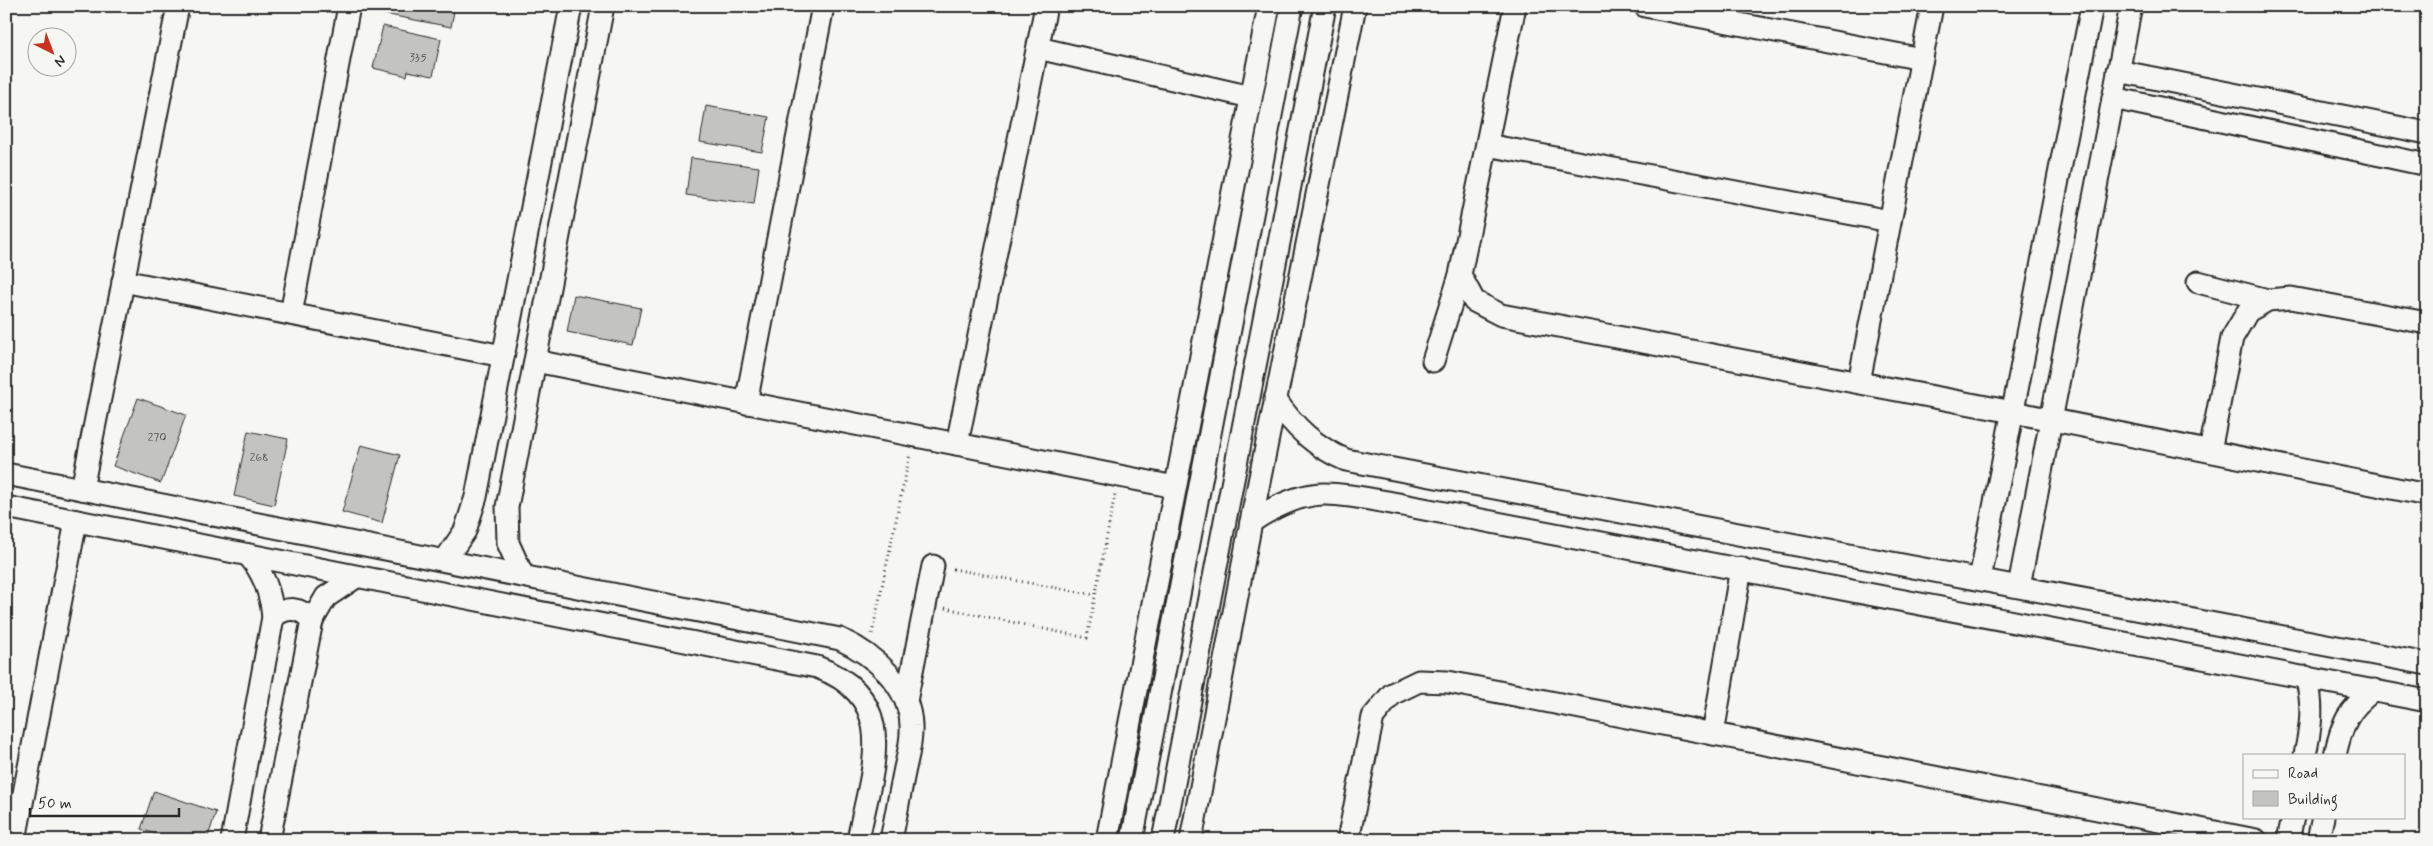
<svg xmlns="http://www.w3.org/2000/svg" width="2433" height="846" viewBox="0 0 2433 846" font-family="Mynerve,sans-serif">
  <rect width="100%" height="100%" fill="#f6f6f2"/>
  <filter id="ink" filterUnits="userSpaceOnUse"><feTurbulence type="fractalNoise" baseFrequency=".02" numOctaves="2"/><feDisplacementMap in="SourceGraphic" scale="10" xChannelSelector="R" yChannelSelector="G"/><feConvolveMatrix kernelMatrix="1 2 1 2 8 2 1 2 1" color-interpolation-filters="sRGB"/></filter>
  <g filter="url(#ink)">
    <g fill="#c3c3c0" stroke="#2b2b2b">
      <path d="M385 6H455L451 27 384 14Z"/>
      <path d="M383 26 441 39 433 76 408 71 407 76 373 68Z"/>
      <path d="M706 106 769 117 762 152 700 142Z"/>
      <path d="M691 158 759 167 754 204 686 195Z"/>
      <path d="M574 295 641 308 633 345 567 332Z"/>
      <path d="M138 398 186 415 161 483 113 466Z"/>
      <path d="M248 431 288 439 274 505 234 496Z"/>
      <path d="M361 445 400 455 382 523 342 512Z"/>
      <path d="M154 791 216 812 207 840H171L141 829Z"/>
    </g>
    <g fill="none" stroke-linecap="round" stroke-linejoin="round">
      <defs>
        <g id="minor">
          <path d="M1515 6 1460 275 1474 301 1501 315 2013 412 2427 495"/>
          <path d="M1645 6 1922 59"/>
          <path d="M1038 48 1251 97"/>
          <path d="M2118 71 2427 133"/>
          <path d="M2113 98 2427 165"/>
          <path d="M1487 145 1890 221"/>
          <path d="M123 281 503 356"/>
          <path d="M2198 282 2268 300"/>
          <path d="M291 314 349 6"/>
          <path d="M535 361 1175 487"/>
          <path d="M1433 361 1460 275"/>
          <path d="M1859 382 1932 6"/>
          <path d="M1275 399C1294 427 1315 447 1346 460L2427 664"/>
          <path d="M746 403 823 6"/>
          <path d="M957 444 1046 6"/>
          <path d="M2210 451 2232 338 2248 311 2268 300 2291 298 2427 323"/>
          <path d="M6 474 840 639C874 655 910 685 911 726 912 740 908 755 905 768 900 792 896 816 891 840"/>
          <path d="M82 489 178 6"/>
          <path d="M6 507 817 667C903 699 871 771 858 840"/>
          <path d="M1251 522C1272 508 1297 495 1322 494 1345 493 1380 501 1403 505L2427 701"/>
          <path d="M445 560 465 531 476 497 571 6"/>
          <path d="M523 576 508 543 507 507 603 6"/>
          <path d="M1980 579 2092 6"/>
          <path d="M2019 586 2131 6"/>
          <path d="M273 617C287 606 301 607 312 621"/>
          <path d="M906 701 933 566"/>
          <path d="M1713 734 1741 568"/>
          <path d="M2305 755C2311 727 2314 705 2306 677"/>
          <path d="M2335 755C2342 724 2348 709 2374 690"/>
          <path d="M15 840 76 521"/>
          <path d="M232 840 273 617C271 593 264 573 248 555"/>
          <path d="M269 840 312 621 326 597 356 577"/>
          <path d="M1107 840 1269 6"/>
          <path d="M1132 840 1292 6"/>
          <path d="M1163 840 1325 6"/>
          <path d="M1191 840 1251 522 1355 6"/>
          <path d="M1348 840 1373 717 1392 694 1419 681 1448 682 2256 840"/>
          <path d="M2288 840 2293 817"/>
          <path d="M2318 840 2323 817"/>
        </g>
      </defs>
      <use href="#minor" stroke="#2b2b2b" stroke-width="25"/>
      <g stroke="#2b2b2b" stroke-width="3" stroke-dasharray="1 4" stroke-linecap="butt">
        <path d="M953 569 1095 595"/>
        <path d="M945 608 1087 638 1115 494"/>
        <path d="M872 634 910 454"/>
      </g>
      <use href="#minor" stroke="#f6f6f2" stroke-width="21"/>
    </g>
  </g>
  <g text-anchor="middle" stroke-width="5" stroke-linejoin="round" paint-order="stroke">
    <g font-size="12" fill="#515150">
      <text x="418" y="61">335</text>
      <text x="157" y="441">270</text>
      <text x="259" y="461">268</text>
    </g>
  </g>
  <rect width="2433" height="846" fill="none" stroke="#f6f6f2" stroke-width="25"/>
  <rect x="12" y="12" width="2408" height="821" fill="none" stroke="#2b2b2b" stroke-width="2" filter="url(#ink)"/>
  <rect x="2243" y="754" width="162" height="65" fill="#f6f6f2" stroke="#a5a5a2"/>
  <rect x="2253" y="770" width="25" height="8" fill="#f6f6f2" stroke="#a5a5a2"/>
  <text x="2288" y="778" font-size="15" fill="#2b2b2b">Road</text>
  <rect x="2253" y="791" width="25" height="15" fill="#c3c3c0" stroke="#a5a5a2"/>
  <text x="2288" y="804" font-size="15" fill="#2b2b2b">Building</text>
  <g transform="translate(52 52) rotate(138)"><circle r="24" fill="#f6f6f2" stroke="#a5a5a2"/>
  <path d="M0-4L9 19L0 12L-9 19Z" fill="#c8321e"/>
  <text y="-8" font-size="14" font-weight="bold" text-anchor="middle" fill="#2b2b2b">N</text>
  </g>
  <path d="M30 808v8h149v-8" fill="none" stroke="#2b2b2b" stroke-width="2.5"/>
  <text x="38" y="808" font-size="15" fill="#2b2b2b" stroke="#f6f6f2" stroke-width="4" paint-order="stroke">50 m</text>
</svg>
